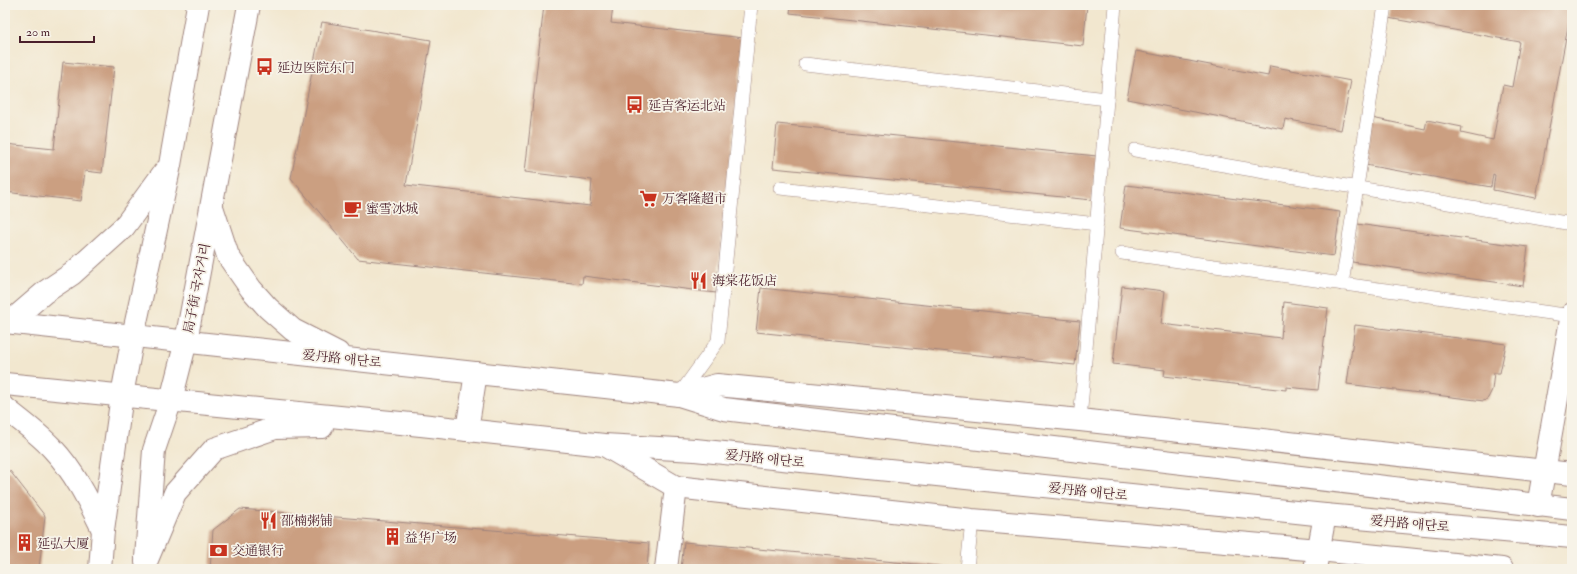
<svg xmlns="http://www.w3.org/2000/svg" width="1577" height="574" viewBox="0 0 1577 574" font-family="'IM FELL Double Pica','Noto Serif SC','Noto Serif KR',serif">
  <rect width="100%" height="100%" fill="#f7f3e8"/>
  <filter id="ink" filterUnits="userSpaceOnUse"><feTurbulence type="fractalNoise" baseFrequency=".025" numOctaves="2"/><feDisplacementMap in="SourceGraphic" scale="8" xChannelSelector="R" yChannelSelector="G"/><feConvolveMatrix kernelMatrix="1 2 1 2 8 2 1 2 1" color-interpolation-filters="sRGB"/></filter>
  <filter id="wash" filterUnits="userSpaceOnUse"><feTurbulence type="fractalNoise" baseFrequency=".012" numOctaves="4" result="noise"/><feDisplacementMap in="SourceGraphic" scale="16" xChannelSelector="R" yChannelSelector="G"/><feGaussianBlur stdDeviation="0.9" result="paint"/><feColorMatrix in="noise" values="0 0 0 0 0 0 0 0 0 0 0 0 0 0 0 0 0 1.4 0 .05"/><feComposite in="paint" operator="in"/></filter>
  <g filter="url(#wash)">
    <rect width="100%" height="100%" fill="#f2e7cf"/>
    <g id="blocks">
      <g fill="#cb9f81">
        <path d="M544 5H613L611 23 744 38 716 293 583 276 582 284 358 259 291 178 322 22 431 40 406 185 590 206 592 180 525 172Z"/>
        <path d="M791 5H1087L1083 46 790 13Z"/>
        <path d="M1390 5H1572L1536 198 1493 190 1495 175 1493 174 1491 187 1365 165 1372 118 1425 129 1427 120 1462 127 1461 133 1493 140 1503 85 1512 87 1520 42 1388 18Z"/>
        <path d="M1136 51 1268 76 1270 66 1351 81 1341 130 1285 119 1283 129 1127 99Z"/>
        <path d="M63 62 114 67 102 173 85 171 81 201 5 192V144L54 149Z"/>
        <path d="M777 124 1097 156 1092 200 773 168Z"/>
        <path d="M1126 185 1340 212 1334 256 1120 228Z"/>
        <path d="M1357 224 1528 247 1523 286 1352 262Z"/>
        <path d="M1122 286 1165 291 1161 324 1281 338 1284 302 1328 308 1318 390 1286 387V390L1164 376 1165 370 1113 364Z"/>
        <path d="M761 288 1080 321 1075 365 756 332Z"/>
        <path d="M1355 325 1506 344 1500 373H1494L1492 390 1488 398 1484 401 1347 384Z"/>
        <path d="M5 471H10L45 516 39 569H5Z"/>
        <path d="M240 509 649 543 647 569H210L213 530Z"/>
        <path d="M684 542 948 567V569H681Z"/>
      </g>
    </g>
  </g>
  <g filter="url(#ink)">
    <use href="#blocks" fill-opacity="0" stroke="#9e837d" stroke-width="1"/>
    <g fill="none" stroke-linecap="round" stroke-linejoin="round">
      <defs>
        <g id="lane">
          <path d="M805 64 1107 99"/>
          <path d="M1135 150 1572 224"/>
          <path d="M780 188 1097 224"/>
          <path d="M1122 253 1572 316"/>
          <path d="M1342 284 1385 5"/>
          <path d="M679 395 718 341 751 5"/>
          <path d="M1080 420 1115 5"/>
          <path d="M967 569 972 520"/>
        </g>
        <g id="street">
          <path d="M666 569 676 487"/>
          <path d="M1315 569 1325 515"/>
        </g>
        <g id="secondary">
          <path d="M679 395 717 385 1080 420 1572 474"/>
          <path d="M604 445 676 487 972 520 1319 550 1502 569"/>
          <path d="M1538 506 1572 314"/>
          <path d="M146 558 154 450 171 400"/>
          <path d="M100 569 103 530 122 395"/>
        </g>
        <g id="primary">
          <path d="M213 210 228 256 251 289 268 308 293 330 338 353"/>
          <path d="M5 322 679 395 724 409 1572 509"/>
          <path d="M10 322 45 292 72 274 124 227 165 171"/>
          <path d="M5 384 421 425 604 445 695 450 1325 515 1572 537"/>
          <path d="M122 395 133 336 170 165 198 5"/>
          <path d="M171 400 186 341 249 5"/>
          <path d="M5 408C21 421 38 433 52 448 74 471 89 501 103 530"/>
          <path d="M467 430 476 373"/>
          <path d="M146 562 175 493 214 449 275 428 322 427"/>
        </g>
      </defs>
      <use href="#lane" stroke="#9e837d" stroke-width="14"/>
      <use href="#street" stroke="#9e837d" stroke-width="24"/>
      <use href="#secondary" stroke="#9e837d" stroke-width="24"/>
      <use href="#primary" stroke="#9e837d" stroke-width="24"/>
      <use href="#lane" stroke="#fff" stroke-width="13"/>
      <use href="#street" stroke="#fff" stroke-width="22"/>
      <use href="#secondary" stroke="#fff" stroke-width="22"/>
      <use href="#primary" stroke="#fff" stroke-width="22"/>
    </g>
  </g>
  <defs>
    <symbol id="bus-bare" viewBox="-9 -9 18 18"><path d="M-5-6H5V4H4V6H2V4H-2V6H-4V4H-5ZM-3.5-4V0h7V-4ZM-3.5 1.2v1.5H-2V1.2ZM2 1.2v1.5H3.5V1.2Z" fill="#c8321e" stroke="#f7f3e8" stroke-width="2.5" paint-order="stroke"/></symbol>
    <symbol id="supermarket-bare" viewBox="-9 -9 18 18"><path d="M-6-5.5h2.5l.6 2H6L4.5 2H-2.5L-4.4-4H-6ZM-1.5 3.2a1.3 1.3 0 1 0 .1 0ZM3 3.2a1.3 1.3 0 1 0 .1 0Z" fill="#c8321e" stroke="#f7f3e8" stroke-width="2.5" paint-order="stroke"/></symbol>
    <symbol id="cafe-bare" viewBox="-9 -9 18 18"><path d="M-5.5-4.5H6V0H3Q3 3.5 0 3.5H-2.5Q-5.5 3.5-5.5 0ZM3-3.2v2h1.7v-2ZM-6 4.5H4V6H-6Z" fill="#c8321e" stroke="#f7f3e8" stroke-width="2.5" paint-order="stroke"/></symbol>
    <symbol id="restaurant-bare" viewBox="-9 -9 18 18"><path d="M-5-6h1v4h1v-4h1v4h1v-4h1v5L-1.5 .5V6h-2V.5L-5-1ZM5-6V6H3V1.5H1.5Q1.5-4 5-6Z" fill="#c8321e" stroke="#f7f3e8" stroke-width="2.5" paint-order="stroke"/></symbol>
    <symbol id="building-bare" viewBox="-9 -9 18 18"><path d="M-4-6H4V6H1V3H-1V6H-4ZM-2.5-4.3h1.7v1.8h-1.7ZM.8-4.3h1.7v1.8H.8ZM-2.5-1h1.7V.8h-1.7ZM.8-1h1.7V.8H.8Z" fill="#c8321e" stroke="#f7f3e8" stroke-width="2.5" paint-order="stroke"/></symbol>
    <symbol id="bank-bare" viewBox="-9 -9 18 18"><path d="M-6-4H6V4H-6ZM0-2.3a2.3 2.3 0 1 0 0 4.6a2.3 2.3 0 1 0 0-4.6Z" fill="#c8321e" stroke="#f7f3e8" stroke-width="2.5" paint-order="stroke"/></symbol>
  </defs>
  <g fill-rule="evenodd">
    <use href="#bus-bare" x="252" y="54" width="25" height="25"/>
    <use href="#bus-bare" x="622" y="92" width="25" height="25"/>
    <use href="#supermarket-bare" x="636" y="186" width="25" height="25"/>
    <use href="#cafe-bare" x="340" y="196" width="25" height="25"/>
    <use href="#restaurant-bare" x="686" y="268" width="25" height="25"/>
    <use href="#restaurant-bare" x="256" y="508" width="25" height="25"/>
    <use href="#building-bare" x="380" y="524" width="25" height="25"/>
    <use href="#building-bare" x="12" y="530" width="25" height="25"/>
    <use href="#bank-bare" x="206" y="538" width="25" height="25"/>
  </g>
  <g text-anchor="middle" stroke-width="3.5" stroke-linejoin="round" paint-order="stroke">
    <g font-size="13" fill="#4a1f2b" stroke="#f7f3e8" text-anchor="start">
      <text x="277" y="72">延边医院东门</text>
      <text x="648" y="110">延吉客运北站</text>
      <text x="662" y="203">万客隆超市</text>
      <text x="366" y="213">蜜雪冰城</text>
      <text x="712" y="285">海棠花饭店</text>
      <text x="281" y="525">邵楠粥铺</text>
      <text x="405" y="542">益华广场</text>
      <text x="37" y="548">延弘大厦</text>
      <text x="232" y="555">交通银行</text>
    </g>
    <g font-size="13" fill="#4a1f2b" stroke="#f7f3e8">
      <text transform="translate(196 288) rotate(-79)" y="5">局子街 국자거리</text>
      <text transform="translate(342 358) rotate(6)" y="5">爱丹路 애단로</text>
      <text transform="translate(765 458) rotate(6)" y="5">爱丹路 애단로</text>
      <text transform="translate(1088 491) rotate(6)" y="5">爱丹路 애단로</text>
      <text transform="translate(1410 523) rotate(5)" y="5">爱丹路 애단로</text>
    </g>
  </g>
  <rect width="1577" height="574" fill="none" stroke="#f7f3e8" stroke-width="20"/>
  <path d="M20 36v6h74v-6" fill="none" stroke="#4a1f2b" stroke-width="2"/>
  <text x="26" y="36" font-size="12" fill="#4a1f2b" stroke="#f7f3e8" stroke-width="3" paint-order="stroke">20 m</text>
</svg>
